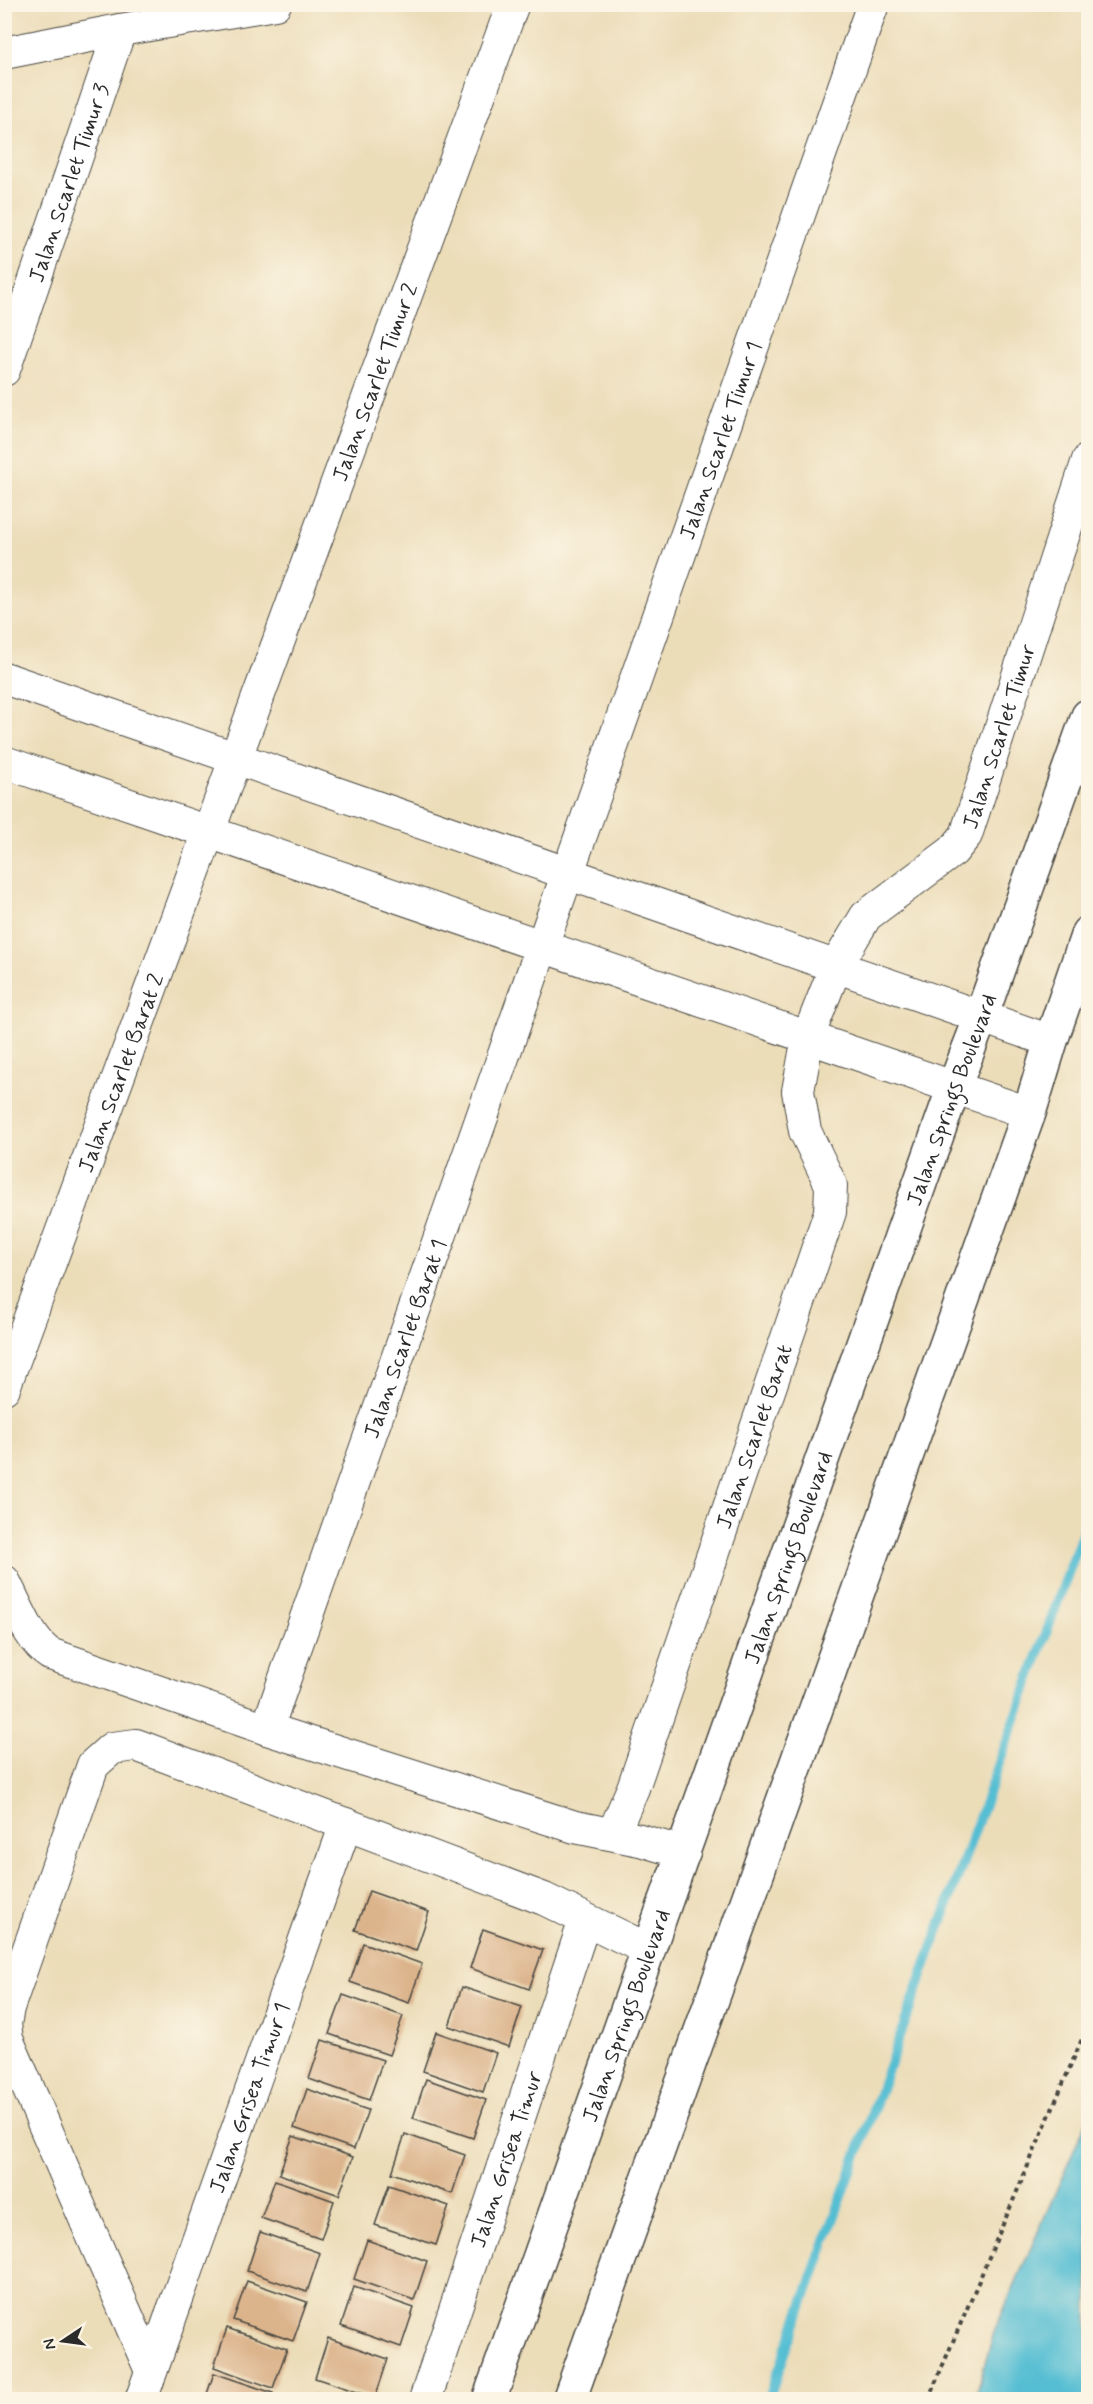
<svg xmlns="http://www.w3.org/2000/svg" width="1093" height="2404" viewBox="0 0 1093 2404" font-family="Mynerve,sans-serif">
  <rect width="100%" height="100%" fill="#fcf5e5"/>
  <filter id="ink" filterUnits="userSpaceOnUse"><feTurbulence type="fractalNoise" baseFrequency=".0167" numOctaves="2"/><feDisplacementMap in="SourceGraphic" scale="12" xChannelSelector="R" yChannelSelector="G"/><feConvolveMatrix kernelMatrix="1 2 1 2 8 2 1 2 1" color-interpolation-filters="sRGB"/></filter>
  <filter id="wash" filterUnits="userSpaceOnUse"><feTurbulence type="fractalNoise" baseFrequency=".008" numOctaves="4" result="noise"/><feDisplacementMap in="SourceGraphic" scale="24" xChannelSelector="R" yChannelSelector="G"/><feGaussianBlur stdDeviation="1.35" result="paint"/><feColorMatrix in="noise" values="0 0 0 0 0 0 0 0 0 0 0 0 0 0 0 0 0 1.4 0 .05"/><feComposite in="paint" operator="in"/></filter>
  <g filter="url(#wash)">
    <rect width="100%" height="100%" fill="#ecddb9"/>
    <path fill="#55bed3" stroke="#40747f" stroke-width="1.5" d="M1088 2118V2399H975L994 2332Z"/>
    <g fill="none" stroke-linecap="round" stroke-linejoin="round">
      <path stroke="#55bed3" stroke-width="10" d="M768 2400 1088 1518"/>
    </g>
    <g id="blocks">
      <g fill="#dcb48c">
        <path d="M369 1891 429 1912 416 1951 355 1930Z"/>
        <path d="M483 1929 543 1950 529 1989 470 1968Z"/>
        <path d="M363 1943 422 1964 409 2003 350 1982Z"/>
        <path d="M462 1987 522 2007 509 2047 449 2026Z"/>
        <path d="M343 1995 403 2016 389 2055 329 2034Z"/>
        <path d="M436 2032 496 2053 483 2092 423 2071Z"/>
        <path d="M322 2040 383 2060 369 2100 309 2079Z"/>
        <path d="M426 2079 486 2100 473 2138 413 2118Z"/>
        <path d="M307 2089 368 2110 354 2149 294 2128Z"/>
        <path d="M405 2134 465 2155 452 2194 392 2173Z"/>
        <path d="M293 2136 353 2157 339 2195 279 2174Z"/>
        <path d="M275 2180 334 2201 321 2239 261 2218Z"/>
        <path d="M389 2185 449 2206 436 2245 375 2225Z"/>
        <path d="M260 2232 320 2253 307 2292 247 2271Z"/>
        <path d="M367 2240 427 2261 414 2300 354 2279Z"/>
        <path d="M247 2281 307 2302 293 2341 233 2320Z"/>
        <path d="M354 2287 414 2308 401 2347 341 2326Z"/>
        <path d="M227 2328 287 2349 273 2388 214 2367Z"/>
        <path d="M328 2338 388 2359 375 2398 315 2378Z"/>
        <path d="M214 2373 273 2393 271 2400H205Z"/>
        <path d="M313 2393 329 2399V2400H310Z"/>
      </g>
    </g>
  </g>
  <g filter="url(#ink)">
    <use href="#blocks" fill-opacity="0" stroke="#484640" stroke-width="1.5"/>
    <g fill="none" stroke-linecap="round" stroke-linejoin="round">
      <defs>
        <g id="street">
          <path d="M4 53 120 30 275 4"/>
          <path id="s1" d="M4 370 120 30"/>
          <path d="M4 678 1051 1041"/>
          <path d="M4 762 1029 1113"/>
          <path id="s2" d="M4 1388 513 4"/>
          <path d="M4 1581C16 1603 29 1641 50 1654L267 1729 575 1827 640 1840 684 1853"/>
          <path id="s3" d="M267 1729 873 4"/>
          <path id="s4" d="M613 1834 633 1788 830 1212 831 1185 805 1131 798 1091 808 1037 836 966 866 916 953 851 966 835 1088 460"/>
          <path d="M151 2371 7 2039 5 2024 8 2008 93 1765 112 1748 136 1745 544 1899 649 1950"/>
          <path id="s5" d="M141 2400 346 1824"/>
          <path id="s6" d="M425 2400 585 1920"/>
        </g>
        <g id="secondary">
          <path id="s7" d="M489 2400 954 1087 981 1017 1088 716"/>
          <path d="M569 2400 1029 1113 1051 1041 1088 933"/>
        </g>
      </defs>
      <use href="#street" stroke="#484640" stroke-width="34"/>
      <use href="#secondary" stroke="#484640" stroke-width="36"/>
      <path stroke="#484640" stroke-width="4" stroke-dasharray="4.5 4.5" stroke-linecap="butt" d="M928 2400 1088 2025"/>
      <use href="#street" stroke="#fff" stroke-width="32"/>
      <use href="#secondary" stroke="#fff" stroke-width="33"/>
    </g>
  </g>
  <g text-anchor="middle" stroke-width="4.5" stroke-linejoin="round" paint-order="stroke">
    <g font-size="22" fill="#2b2b2b" stroke="#fcf5e5">
      <text dy="8" stroke="none"><textPath href="#s1" startOffset="198">Jalan Scarlet Timur 3</textPath></text>
      <text dy="8" stroke="none"><textPath href="#s2" startOffset="1072">Jalan Scarlet Timur 2</textPath></text>
      <text dy="8" stroke="none"><textPath href="#s3" startOffset="1366">Jalan Scarlet Timur 1</textPath></text>
      <text dy="8" stroke="none"><textPath href="#s4" startOffset="1209">Jalan Scarlet Timur</textPath></text>
      <text dy="8" stroke="none"><textPath href="#s2" startOffset="336">Jalan Scarlet Barat 2</textPath></text>
      <text dy="8" stroke="none"><textPath href="#s7" startOffset="1380">Jalan Springs Boulevard</textPath></text>
      <text dy="8" stroke="none"><textPath href="#s3" startOffset="414">Jalan Scarlet Barat 1</textPath></text>
      <text dy="8" stroke="none"><textPath href="#s4" startOffset="422">Jalan Scarlet Barat</textPath></text>
      <text dy="8" stroke="none"><textPath href="#s7" startOffset="894">Jalan Springs Boulevard</textPath></text>
      <text dy="8" stroke="none"><textPath href="#s7" startOffset="408">Jalan Springs Boulevard</textPath></text>
      <text dy="8" stroke="none"><textPath href="#s5" startOffset="321">Jalan Grisea Timur 1</textPath></text>
      <text dy="8" stroke="none"><textPath href="#s6" startOffset="254">Jalan Grisea Timur</textPath></text>
    </g>
  </g>
  <rect width="1093" height="2404" fill="none" stroke="#fcf5e5" stroke-width="24"/>
  <g transform="translate(63 2341) rotate(257)" stroke="#fcf5e5" stroke-width="4.5" paint-order="stroke">
  <path d="M0-4.5L10 22L0 15L-10 22Z" fill="#2b2b2b"/>
  <text y="-9" font-size="16" font-weight="bold" text-anchor="middle" fill="#2b2b2b">N</text>
  </g>
</svg>
